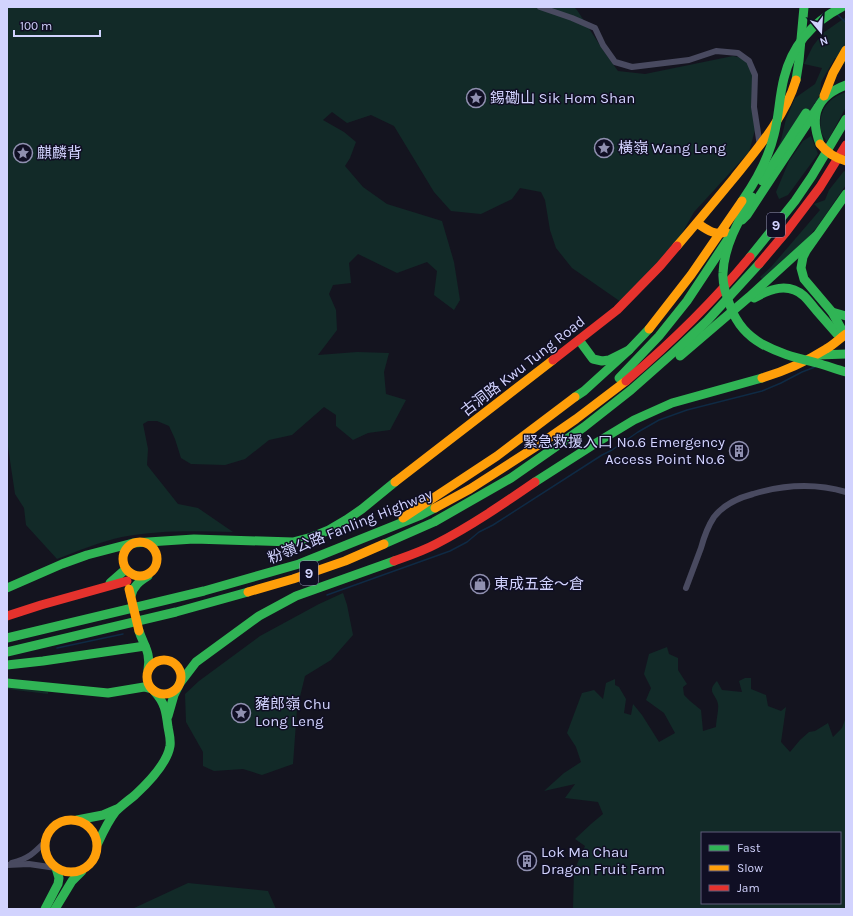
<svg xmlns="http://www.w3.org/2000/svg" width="853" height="916" viewBox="0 0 853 916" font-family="Karla,'Noto Sans SC',sans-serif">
  <rect width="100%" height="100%" fill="#14141f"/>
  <g fill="#122a28" fill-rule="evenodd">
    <path d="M7 7H574L577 10 605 53 618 71 645 74 733 56 747 59 756 88 757 123 749 152 694 212 680 237 645 282 621 302 572 268 556 248 550 230 545 200 541 192 520 188 512 199 481 214 451 211 434 192 394 126 371 115 347 123 332 112 323 120 344 132 356 142 350 158 345 166 363 187 387 204 442 221 454 262 460 300 454 310 434 295 437 271 427 262 397 273 358 254 349 263 351 283 333 285 329 294 336 310 337 330 318 355 357 352 389 353 384 372 386 394 406 400 390 430 368 433 353 440 336 426V415L324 407 292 435 269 440 245 459 225 465 191 464 181 458 175 439 169 426 157 421H148L143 424 148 449 147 465 178 504 198 508 233 532C196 531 158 530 122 537 99 542 78 551 57 559L26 525 24 508 15 494 8 447H7Z"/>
    <path d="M846 17V65L835 58 821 82 820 95 809 115 775 154 781 140 786 119 795 98 815 84 822 68 804 64 813 46 823 33Z"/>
    <path d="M846 92V107L827 142C825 139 823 136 822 134 816 114 827 98 846 92Z"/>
    <path d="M811 136 818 154 788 195 779 199 776 192 789 161 803 141Z"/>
    <path d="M844 171 846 172V185L817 227 769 286 760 277 771 267 820 210 814 204 825 200 829 190Z"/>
    <path d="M343 593 347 605 353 635 331 660 305 676 297 709 293 764 262 775 243 769 214 771 203 766V752L186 722 185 694 199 681 260 636 319 604Z"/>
    <path d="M667 647 669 654 678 658V670L687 684 683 687 684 695 690 701 701 710 703 731 716 727C716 721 719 709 718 704 716 694 706 692 717 681L722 690 742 692 739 681 745 678H751V689L766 695 768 706 781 711 786 707 781 742 790 752 800 740 809 732 815 731 828 723 833 737 842 728 846 717V909H573L574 871 585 846 575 839 591 824 603 814 598 802 565 798 575 784 544 791 564 773 581 762 576 747 567 733 582 693 594 690 603 699 606 683 615 679V685L619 687 626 699 624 713 631 715 633 704 642 715 659 742 675 733 664 713 646 700 651 688 644 674 649 654ZM702 833H840V903H702Z"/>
    <path d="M7 687 48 692V694L7 689Z"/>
    <path d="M188 883 268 891 276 909H132Z"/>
  </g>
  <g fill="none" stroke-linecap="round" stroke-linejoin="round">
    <g stroke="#0f2a44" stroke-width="1.5">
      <path d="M837 14 845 22"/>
      <path d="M327 595 450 551 467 542 479 532 493 525 602 455 612 450 638 432 659 420 687 410 762 391 781 383 802 372 815 367"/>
      <path d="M57 648 123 634"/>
    </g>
    <g stroke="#494a60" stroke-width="6">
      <path d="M540 7 572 18 595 28 603 45 615 62 632 67 689 60 716 51 738 53 749 61 755 75 754 107 760 146"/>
      <path d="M686 588C691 575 696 561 701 548 704 537 708 526 714 517 724 504 738 498 753 494 783 485 815 483 846 492"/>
      <path d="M12 863C29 858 33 854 45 842"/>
      <path d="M7 865 29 864 56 868"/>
    </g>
    <g stroke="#30b455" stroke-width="9">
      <path d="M796 80 799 61 804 7"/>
      <path d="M820 144C809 115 817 96 846 85"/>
      <path d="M742 220 747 215 818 107"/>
      <path d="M750 257 795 201 812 176 846 119"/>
      <path d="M754 298C770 289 788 282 804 296 808 300 812 305 816 310 823 318 830 326 837 334"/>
      <path d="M832 312 846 316"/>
      <path d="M842 330 832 312 804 279 801 268 803 257 806 251 846 194"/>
      <path d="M579 340 593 359 602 361 609 360 629 350 649 329"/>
      <path d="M818 355 846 354"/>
      <path d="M680 356 749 297 816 236"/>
      <path d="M619 378 659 336 687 301 732 233"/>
      <path d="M575 397 584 391 629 350"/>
      <path d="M535 482 596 443 634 420 672 403 762 378"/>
      <path d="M384 544 434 522 511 478 584 427 631 390 674 352 707 321 759 264"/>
      <path d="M110 583 126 569"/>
      <path d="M7 588 62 564 87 555 133 543 194 539 293 542 312 537 329 530 346 520 362 509 395 482"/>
      <path d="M131 596C133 586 140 581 148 576"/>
      <path d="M139 631C144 646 151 652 148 670"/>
      <path d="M7 638 204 591 299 564 421 515 435 508"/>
      <path d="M7 652 176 612 248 592"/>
      <path d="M7 665 43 661 145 646"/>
      <path d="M7 683 108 693 144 687 152 689"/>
      <path d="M168 716 174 695 180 683 196 662 259 616 296 596 394 561"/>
      <path d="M77 820 103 815 117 809"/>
      <path d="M98 843C103 832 108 821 116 811 122 805 129 800 135 795 148 783 167 764 170 746 171 739 169 733 168 727 166 711 165 703 154 691"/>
      <path d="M45 909 58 884 59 878 56 868"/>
      <path d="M55 909 72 881 82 871"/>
    </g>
    <g stroke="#ff9f0a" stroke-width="9">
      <path d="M824 96 833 73 846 50"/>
      <path d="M697 223C706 229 714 236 726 232"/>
      <path d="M677 246C696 224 715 201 734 178 758 148 785 117 796 80"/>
      <path d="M762 378C782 372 807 361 826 349 833 345 839 339 846 334"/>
      <path d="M395 482 553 360"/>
      <path d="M435 508 470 489 540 444 576 419 626 381"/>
      <path d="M403 518 497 456 575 397"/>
      <circle cx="140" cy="559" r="17"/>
      <path d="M248 592 293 579 345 561 384 544"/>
      <circle cx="164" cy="677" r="17"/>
      <circle cx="71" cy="846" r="26"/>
    </g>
    <g stroke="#e5322d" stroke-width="9">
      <path d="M759 264 786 232 820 187 846 145"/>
      <path d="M553 360 617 310 660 266 677 246"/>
      <path d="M626 381C671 343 712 303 750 257"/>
      <path d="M394 561C408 556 423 551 436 544 471 526 503 504 535 482"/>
      <path d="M7 616 41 605 127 581"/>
    </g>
    <g stroke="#30b455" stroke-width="9">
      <path d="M762 181 806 113"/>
      <path d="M752 197C739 220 724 246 723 273 722 285 727 298 731 308 737 324 748 336 762 344 780 354 798 358 817 363 827 366 836 369 846 372"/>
      <path d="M742 201C756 181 768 160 774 135 779 117 779 97 784 78 792 45 813 22 842 7"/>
    </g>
    <g stroke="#ff9f0a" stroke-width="9">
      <path d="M820 144C827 153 835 158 846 161"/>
      <path d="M649 329 691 275 742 201"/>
      <path d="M129 589 139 631"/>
    </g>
  </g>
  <defs>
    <symbol id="sight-ring" viewBox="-11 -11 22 22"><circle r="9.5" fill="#100f24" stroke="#9090b0" stroke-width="1.5"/><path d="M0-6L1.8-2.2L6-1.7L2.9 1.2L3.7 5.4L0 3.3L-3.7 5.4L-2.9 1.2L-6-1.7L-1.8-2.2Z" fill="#9090b0"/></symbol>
    <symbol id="building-ring" viewBox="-11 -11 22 22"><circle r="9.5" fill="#100f24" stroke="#9090b0" stroke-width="1.5"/><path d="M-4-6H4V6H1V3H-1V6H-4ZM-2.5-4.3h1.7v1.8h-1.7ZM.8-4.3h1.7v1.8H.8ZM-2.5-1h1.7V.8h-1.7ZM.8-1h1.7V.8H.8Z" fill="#9090b0"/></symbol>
    <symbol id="shop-ring" viewBox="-11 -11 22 22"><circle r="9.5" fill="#100f24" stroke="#9090b0" stroke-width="1.5"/><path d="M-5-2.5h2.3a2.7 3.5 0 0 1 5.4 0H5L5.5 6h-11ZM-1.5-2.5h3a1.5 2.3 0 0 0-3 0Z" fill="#9090b0"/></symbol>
  </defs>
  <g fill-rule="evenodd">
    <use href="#sight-ring" x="465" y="87" width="22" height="22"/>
    <use href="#sight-ring" x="593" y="137" width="22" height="22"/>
    <use href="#sight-ring" x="12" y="142" width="22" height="22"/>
    <use href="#building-ring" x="728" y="440" width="22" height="22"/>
    <use href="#shop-ring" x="469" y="573" width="22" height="22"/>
    <use href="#sight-ring" x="230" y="702" width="22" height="22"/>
    <use href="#building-ring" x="516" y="850" width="22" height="22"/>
  </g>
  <g text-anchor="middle" stroke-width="3" stroke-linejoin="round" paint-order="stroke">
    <g fill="#100f24" stroke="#9898bd" stroke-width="1">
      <rect x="767" y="213" width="18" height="24" rx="3"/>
      <rect x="300" y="561" width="18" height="24" rx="3"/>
    </g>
    <g font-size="14" font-weight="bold" fill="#d2d3fe">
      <text x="776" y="230">9</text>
      <text x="309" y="578">9</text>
    </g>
    <g font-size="15" fill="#d2d3fe" stroke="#100f24" text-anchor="start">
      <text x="490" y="103">錫磡山 Sik Hom Shan</text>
      <text x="618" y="153">橫嶺 Wang Leng</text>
      <text x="37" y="158">麒麟背</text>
      <text x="725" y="447" text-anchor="end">緊急救援入口 No.6 Emergency<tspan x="725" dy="17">Access Point No.6</tspan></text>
      <text x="494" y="589">東成五金～倉</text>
      <text x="255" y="709">豬郎嶺 Chu<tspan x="255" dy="17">Long Leng</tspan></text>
      <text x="541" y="857">Lok Ma Chau<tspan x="541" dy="17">Dragon Fruit Farm</tspan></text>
    </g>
    <g font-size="15" fill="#d2d3fe" stroke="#100f24">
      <text transform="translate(523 366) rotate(-38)" y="5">古洞路 Kwu Tung Road</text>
      <text transform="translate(350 526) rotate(-22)" y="5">粉嶺公路 Fanling Highway</text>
    </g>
  </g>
  <rect width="853" height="916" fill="none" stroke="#d2d3fe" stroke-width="16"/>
  <rect x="701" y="832" width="140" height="72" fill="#100f24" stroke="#5e5d7b"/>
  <rect x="709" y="845" width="20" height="6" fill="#30b455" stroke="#5e5d7b"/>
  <text x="737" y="852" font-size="12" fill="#d2d3fe">Fast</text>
  <rect x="709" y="865" width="20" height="6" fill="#ff9f0a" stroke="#5e5d7b"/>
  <text x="737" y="872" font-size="12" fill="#d2d3fe">Slow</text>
  <rect x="709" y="885" width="20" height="6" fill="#e5322d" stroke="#5e5d7b"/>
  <text x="737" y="892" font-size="12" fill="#d2d3fe">Jam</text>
  <g transform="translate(821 32) rotate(162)" stroke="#100f24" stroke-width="3" paint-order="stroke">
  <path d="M0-3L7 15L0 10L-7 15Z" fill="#d2d3fe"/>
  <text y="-6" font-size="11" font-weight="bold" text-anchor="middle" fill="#d2d3fe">N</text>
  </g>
  <path d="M14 30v6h86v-6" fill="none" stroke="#d2d3fe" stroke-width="2"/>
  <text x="20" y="30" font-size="12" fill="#d2d3fe" stroke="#100f24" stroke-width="3" paint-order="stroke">100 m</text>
</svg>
